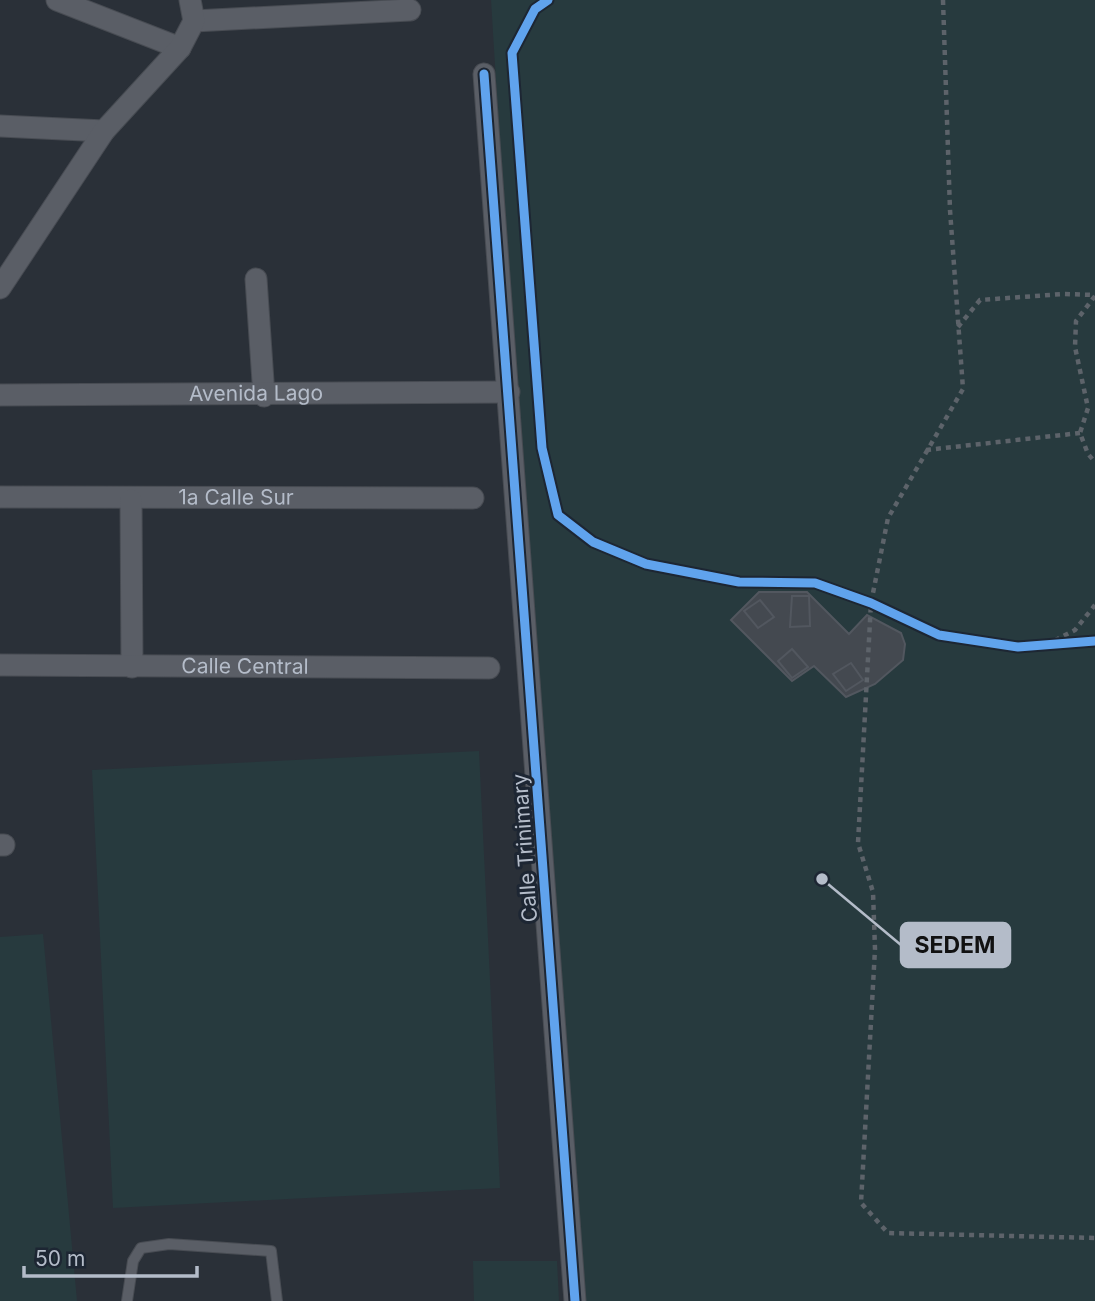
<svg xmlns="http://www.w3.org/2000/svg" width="1095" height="1301" viewBox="0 0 1095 1301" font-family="Inter,sans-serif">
  <rect width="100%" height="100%" fill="#2a3038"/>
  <g fill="#273a3e">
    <path d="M491 0H1095V1301H579L519 456Z"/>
    <path d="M479 751 500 1188 113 1208 92 770Z"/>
    <path d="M43 934 77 1301H0V937Z"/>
    <path d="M473 1261H557L559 1301H474Z"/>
  </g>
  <g fill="#444950" stroke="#52575f" stroke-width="2">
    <path d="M759 592H807L849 634 867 615 901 633 905 644 903 660 875 684 846 697 814 666 792 681 731 620Z"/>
    <path d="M792 596H809L810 626 790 627Z"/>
    <path d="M760 600 774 617 758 628 744 611Z"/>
    <path d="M792 649 808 667 792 678 778 661Z"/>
    <path d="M851 663 863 680 846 691 833 674Z"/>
  </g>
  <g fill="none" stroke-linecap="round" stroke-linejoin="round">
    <defs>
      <path id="lane" d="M127 1301 133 1261 141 1248 169 1244 271 1251 277 1301"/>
      <g id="street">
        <path d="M57 0 180 48"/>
        <path d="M194 21 410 10"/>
        <path d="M484 74 575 1301"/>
        <path d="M0 126 104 131"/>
        <path d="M256 279 264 396"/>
        <path d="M0 288 104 131 180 48 194 21 190 0"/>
        <path id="s1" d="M0 395 509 392"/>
        <path id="s2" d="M0 497 473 498"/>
        <path d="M131 500 132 667"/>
        <path id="s3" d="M0 665 489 668"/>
        <path d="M0 845H4"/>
      </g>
    </defs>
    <use href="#lane" stroke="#484c53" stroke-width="12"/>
    <use href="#street" stroke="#484c53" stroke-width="23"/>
    <g stroke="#5d636a" stroke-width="4.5" stroke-dasharray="5 5" stroke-linecap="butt">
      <path d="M943 0 950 210 963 389 888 518 871 603 858 843 873 892 875 949 861 1203 888 1233 1095 1238"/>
      <path d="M1095 296 1076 321 1075 347 1088 408 1080 433 1088 454 1095 462"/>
      <path d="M958 327 980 300 1063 294 1095 295"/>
      <path d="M926 450 1080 433"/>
      <path d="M1046 645 1075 630 1095 605"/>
    </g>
    <use href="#lane" stroke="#5a5e66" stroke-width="10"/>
    <use href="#street" stroke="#5a5e66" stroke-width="21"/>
    <defs>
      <g id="cycleway">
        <path d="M548 0 535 9 512 53 542 448 558 515 593 542 646 564 739 582 815 583 871 603 939 635 1018 647 1095 641"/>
        <path d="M484 74 575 1301"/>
      </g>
    </defs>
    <use href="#cycleway" stroke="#1d2633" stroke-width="13"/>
    <use href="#cycleway" stroke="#60a3ed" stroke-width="9"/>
  </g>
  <g text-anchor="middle" stroke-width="6" stroke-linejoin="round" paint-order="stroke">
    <g font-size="21" fill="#b4bcc9" stroke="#1d2633">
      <text dy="7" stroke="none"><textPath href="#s1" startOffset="256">Avenida Lago</textPath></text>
      <text dy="7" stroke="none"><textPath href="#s2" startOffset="236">1a Calle Sur</textPath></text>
      <text dy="7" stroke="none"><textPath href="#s3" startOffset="245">Calle Central</textPath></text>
      <text transform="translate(525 848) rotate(-94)" y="7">Calle Trinimary</text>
    </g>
  </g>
  <path fill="none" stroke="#b4bcc9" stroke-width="2.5" d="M822 879L901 945"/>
  <circle fill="#b4bcc9" stroke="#1d2633" stroke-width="2.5" cx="822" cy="879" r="7"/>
  <rect fill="#b4bcc9" stroke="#b4bcc9" stroke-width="2.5" x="901" y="923" width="109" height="44" rx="7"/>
  <g font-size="23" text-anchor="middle" font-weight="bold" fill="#111">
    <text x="955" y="953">SEDEM</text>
  </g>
  <path d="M24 1266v10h173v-10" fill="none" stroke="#b4bcc9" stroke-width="3.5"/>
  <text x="35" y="1266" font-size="21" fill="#b4bcc9" stroke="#1d2633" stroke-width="5" paint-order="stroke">50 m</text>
</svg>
